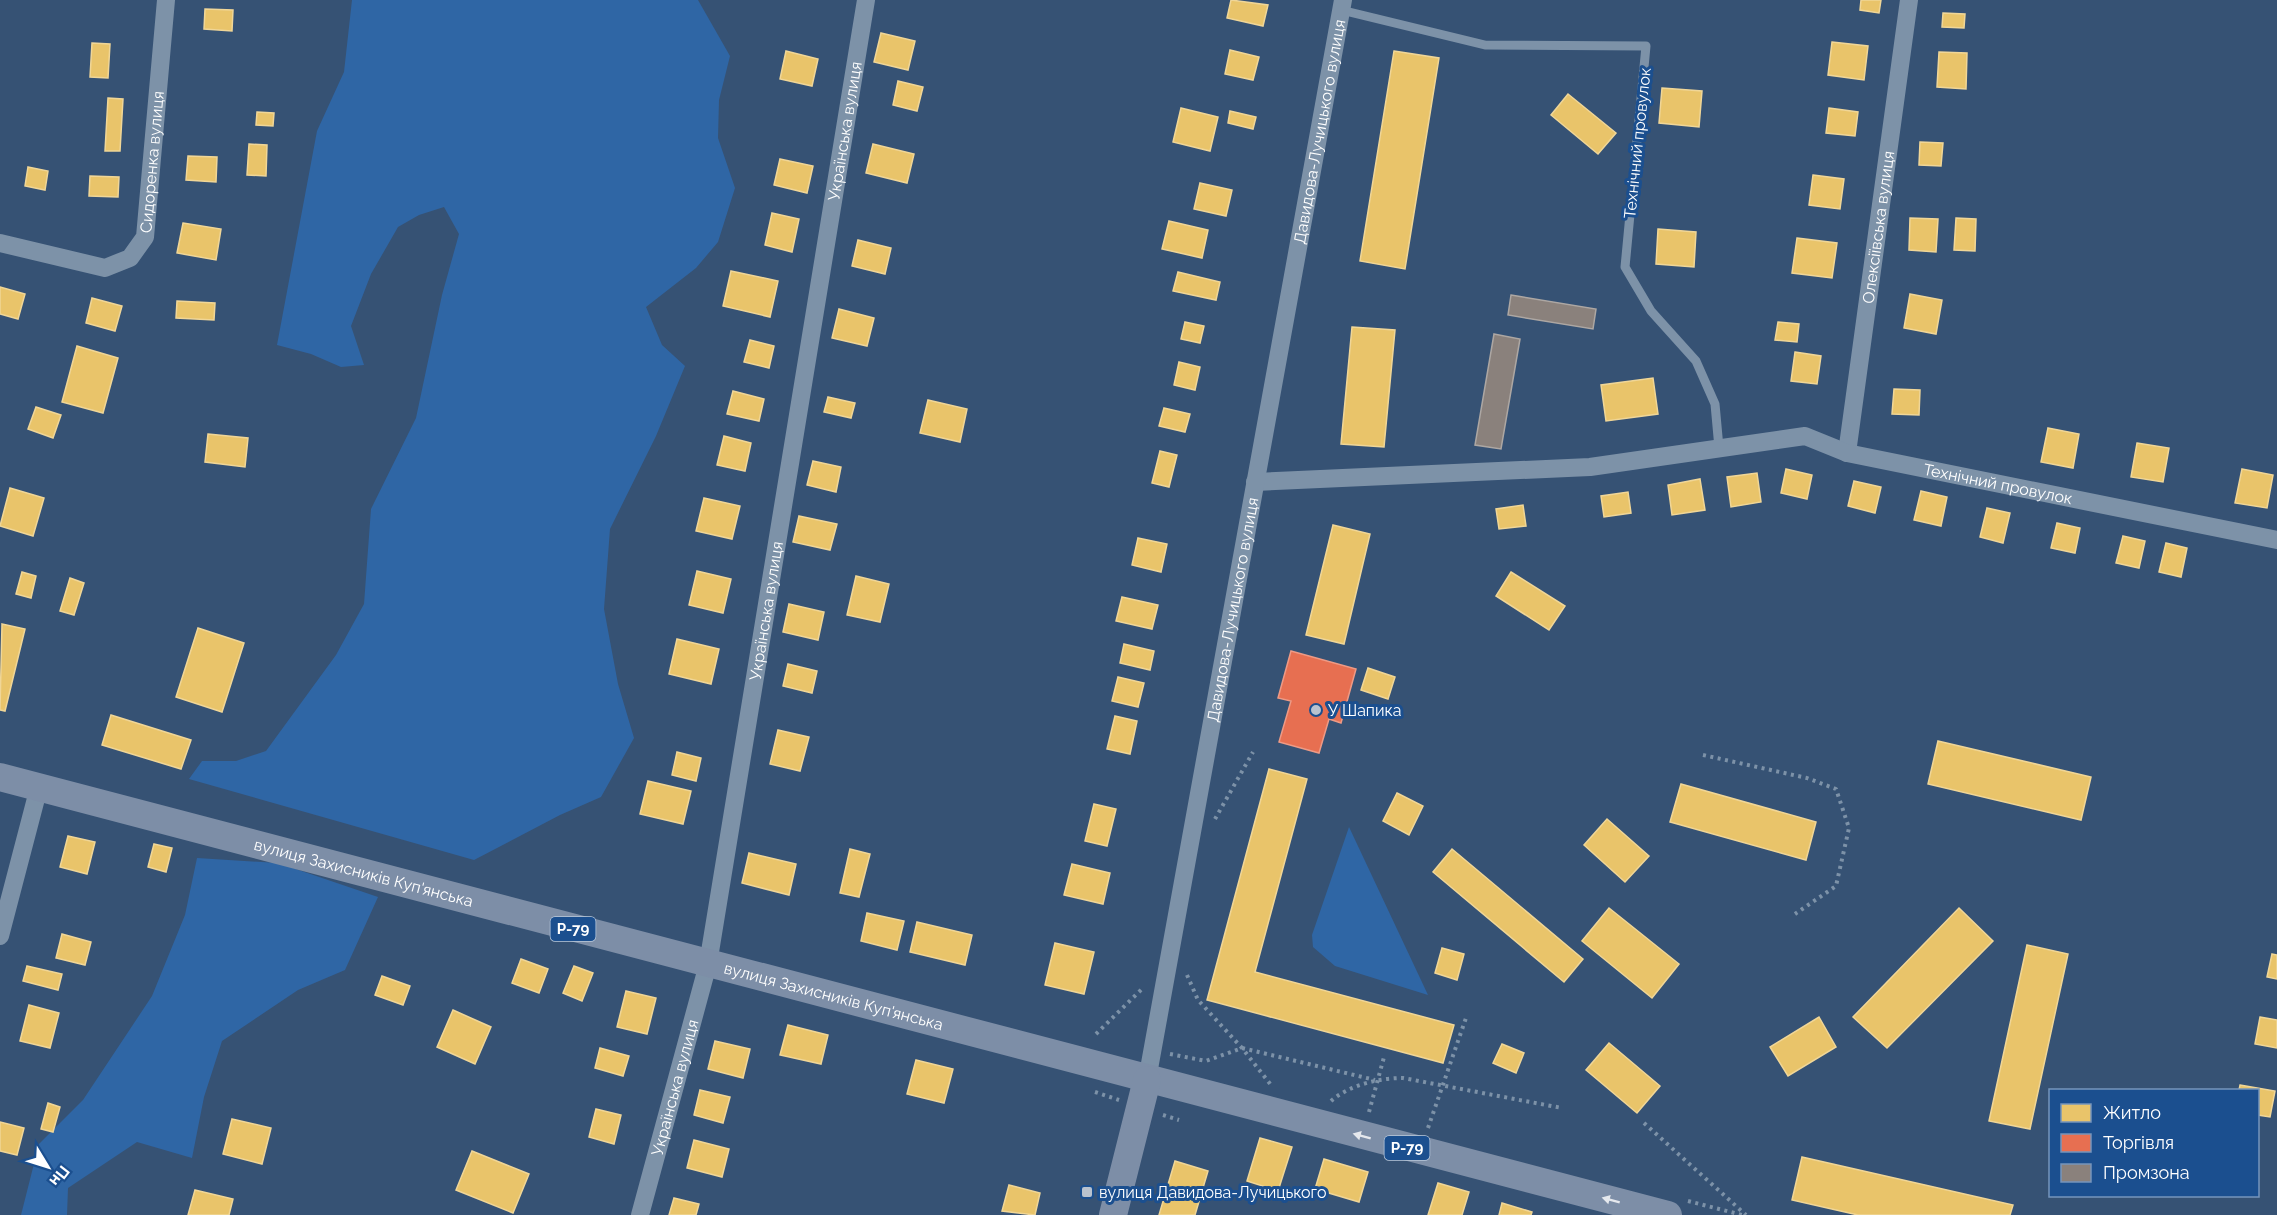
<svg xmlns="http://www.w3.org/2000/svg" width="2277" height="1215" viewBox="0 0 2277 1215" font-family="Raleway,sans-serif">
  <rect width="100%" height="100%" fill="#365274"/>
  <g fill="#2f66a5">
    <path d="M352 0H698L730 56 719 100 718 138 735 188 718 242 696 268 646 307 662 345 685 366 656 436 610 529 604 609 618 684 634 738 601 797 560 815 474 860 189 779 202 761H236L266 751 336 655 364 604 371 509 416 418 442 295 459 234 444 207 419 215 398 227 371 274 351 326 364 365 341 367 311 354 277 345 317 131 344 72Z"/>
    <path d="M1349 827 1428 995 1335 966 1313 947 1312 935Z"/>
    <path d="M197 858 278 863 378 897 345 970 298 990 222 1041 204 1097 192 1158 137 1142 68 1188 67 1215H21L39 1144 83 1100 152 996 185 915Z"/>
  </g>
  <g fill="#e9c46a" stroke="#f0d697" stroke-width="1.5">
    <path d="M1231 0 1268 5 1263 26 1227 18Z"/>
    <path d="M1861 0H1881L1879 13 1860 10Z"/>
    <path d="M205 9 233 10 232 31 204 29Z"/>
    <path d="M1943 13 1965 14 1964 28 1942 27Z"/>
    <path d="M881 33 915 41 908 70 874 62Z"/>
    <path d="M1832 42 1868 46 1864 80 1828 75Z"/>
    <path d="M92 43 110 44 108 78 90 77Z"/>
    <path d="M1230 50 1259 57 1253 80 1225 74Z"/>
    <path d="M786 51 818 59 812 86 780 79Z"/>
    <path d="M1394 51 1439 58 1405 269 1360 261Z"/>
    <path d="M1939 52 1967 53 1966 89 1937 87Z"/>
    <path d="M898 81 923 87 917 111 893 105Z"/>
    <path d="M1662 88 1702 91 1699 127 1659 123Z"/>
    <path d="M1568 94 1616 133 1598 154 1551 115Z"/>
    <path d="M108 98 123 99 120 151H105Z"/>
    <path d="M1181 108 1218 117 1210 151 1173 142Z"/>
    <path d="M1829 108 1858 112 1855 136 1826 133Z"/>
    <path d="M1230 111 1256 117 1253 129 1228 123Z"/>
    <path d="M257 112 274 113 273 126 256 125Z"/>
    <path d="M1920 142 1943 143 1941 166 1919 165Z"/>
    <path d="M249 144 267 145 266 176 247 175Z"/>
    <path d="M873 144 914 154 907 183 866 173Z"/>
    <path d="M188 156 217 157 216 182 186 180Z"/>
    <path d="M780 159 813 166 807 193 774 185Z"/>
    <path d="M28 167 48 171 45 190 25 186Z"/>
    <path d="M1813 175 1844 179 1840 209 1809 205Z"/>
    <path d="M90 176 119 177 118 197 89 196Z"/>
    <path d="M1200 183 1232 190 1226 216 1194 209Z"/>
    <path d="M772 213 799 219 792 252 765 245Z"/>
    <path d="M1910 218 1938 219 1936 252 1909 250Z"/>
    <path d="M1956 218 1976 219 1975 251 1954 250Z"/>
    <path d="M1169 221 1208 230 1202 258 1162 249Z"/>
    <path d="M183 223 221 229 216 260 177 253Z"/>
    <path d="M1658 229 1696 232 1694 267 1656 264Z"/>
    <path d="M1797 238 1837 243 1832 278 1792 273Z"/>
    <path d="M858 240 891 248 885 274 852 266Z"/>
    <path d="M731 271 778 281 770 317 723 306Z"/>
    <path d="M1178 272 1220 282 1216 300 1173 291Z"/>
    <path d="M0 287 25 294 18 319 0 314Z"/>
    <path d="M1910 294 1942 300 1936 334 1904 328Z"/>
    <path d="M92 298 122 306 115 331 86 323Z"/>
    <path d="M177 301 215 303 214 320 176 318Z"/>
    <path d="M839 309 874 318 867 346 832 338Z"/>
    <path d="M1185 322 1204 326 1200 343 1181 339Z"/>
    <path d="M1778 322 1799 324 1797 342 1775 340Z"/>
    <path d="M1352 327 1395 330 1384 447 1341 444Z"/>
    <path d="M750 340 774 346 769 368 744 362Z"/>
    <path d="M77 346 118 358 103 413 62 402Z"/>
    <path d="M1795 352 1821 356 1817 384 1791 381Z"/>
    <path d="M1179 362 1200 367 1195 390 1174 385Z"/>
    <path d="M1653 378 1658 414 1606 421 1601 385Z"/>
    <path d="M1894 389 1920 390 1919 415 1892 414Z"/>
    <path d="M733 391 764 399 759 421 727 414Z"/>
    <path d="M828 397 855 403 851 418 824 412Z"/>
    <path d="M928 400 967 409 960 442 920 433Z"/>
    <path d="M36 407 61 415 53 438 28 429Z"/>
    <path d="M1164 408 1190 414 1185 432 1159 426Z"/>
    <path d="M2048 428 2079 434 2073 468 2041 462Z"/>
    <path d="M208 434 248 438 245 467 205 462Z"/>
    <path d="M724 436 751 443 745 471 717 465Z"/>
    <path d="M2137 443 2169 448 2163 482 2131 477Z"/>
    <path d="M1160 451 1177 455 1169 487 1152 483Z"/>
    <path d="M813 461 841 467 836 492 807 485Z"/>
    <path d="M1786 469 1812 475 1807 499 1781 493Z"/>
    <path d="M2242 469 2273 475 2267 508 2235 503Z"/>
    <path d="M1757 473 1761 502 1731 507 1727 477Z"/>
    <path d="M1700 479 1705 510 1672 515 1668 485Z"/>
    <path d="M1854 481 1881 487 1875 513 1848 506Z"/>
    <path d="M10 488 44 498 33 536 0 526Z"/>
    <path d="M1921 491 1947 497 1941 526 1914 520Z"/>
    <path d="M1628 492 1631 513 1604 517 1601 496Z"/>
    <path d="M704 498 740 506 732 539 696 531Z"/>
    <path d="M1523 505 1526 526 1499 529 1496 509Z"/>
    <path d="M1987 508 2010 513 2003 543 1980 537Z"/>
    <path d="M799 516 837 524 830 550 793 542Z"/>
    <path d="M2057 523 2080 528 2075 553 2051 548Z"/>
    <path d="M1333 525 1370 534 1344 644 1306 635Z"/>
    <path d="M2123 536 2145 541 2139 568 2116 563Z"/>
    <path d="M1138 538 1167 544 1161 572 1132 565Z"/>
    <path d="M2166 543 2187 548 2181 577 2159 572Z"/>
    <path d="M697 571 731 579 723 613 689 605Z"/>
    <path d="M22 572 36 576 31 598 16 594Z"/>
    <path d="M1511 572 1565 606 1549 630 1496 596Z"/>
    <path d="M856 576 889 584 880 622 847 615Z"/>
    <path d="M70 578 84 583 74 615 60 611Z"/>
    <path d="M1122 597 1158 605 1152 629 1116 621Z"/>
    <path d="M789 604 824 612 818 640 783 632Z"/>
    <path d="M2 624 25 629 5 711 0 710Z"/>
    <path d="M198 628 244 643 222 712 176 697Z"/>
    <path d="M677 639 719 649 711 684 669 674Z"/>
    <path d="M1124 644 1154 651 1150 670 1120 663Z"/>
    <path d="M788 664 817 671 812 693 783 686Z"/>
    <path d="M1368 668 1395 677 1388 699 1361 690Z"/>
    <path d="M1118 677 1144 683 1138 707 1112 701Z"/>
    <path d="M111 715 191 740 181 769 102 745Z"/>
    <path d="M1115 716 1137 721 1130 754 1107 749Z"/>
    <path d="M778 730 809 737 800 771 770 764Z"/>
    <path d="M1938 741 2091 777 2081 820 1928 784Z"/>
    <path d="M677 752 701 758 696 781 672 775Z"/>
    <path d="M1269 769 1307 779 1255 972 1454 1025 1443 1063 1207 1000Z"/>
    <path d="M648 781 691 791 683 824 640 814Z"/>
    <path d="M1681 784 1816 822 1806 860 1670 822Z"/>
    <path d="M1397 793 1423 806 1409 835 1383 821Z"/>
    <path d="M1094 804 1116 809 1107 846 1085 841Z"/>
    <path d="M1607 819 1649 856 1625 882 1584 845Z"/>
    <path d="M68 836 95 842 87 874 60 867Z"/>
    <path d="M154 844 172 848 166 872 148 867Z"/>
    <path d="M850 849 870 854 859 897 840 893Z"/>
    <path d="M1452 849 1583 959 1564 982 1433 872Z"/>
    <path d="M749 853 796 864 789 895 742 883Z"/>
    <path d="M1072 864 1110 873 1103 904 1064 895Z"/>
    <path d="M1609 908 1679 964 1652 998 1582 941Z"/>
    <path d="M1959 908 1993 941 1887 1048 1853 1017Z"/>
    <path d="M867 913 904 921 897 950 861 941Z"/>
    <path d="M917 922 972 935 965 965 910 952Z"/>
    <path d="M62 934 91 942 85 965 56 958Z"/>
    <path d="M1055 943 1094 952 1084 994 1045 985Z"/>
    <path d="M2027 945 2068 954 2030 1129 1989 1121Z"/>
    <path d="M1442 948 1464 954 1457 980 1435 973Z"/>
    <path d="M2272 954 2277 955V979L2267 977Z"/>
    <path d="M521 959 548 969 539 993 512 983Z"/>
    <path d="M27 966 62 974 58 990 23 981Z"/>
    <path d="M574 966 593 973 582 1001 563 993Z"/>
    <path d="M382 976 410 986 403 1005 375 995Z"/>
    <path d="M626 991 656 998 647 1034 617 1027Z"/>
    <path d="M29 1005 59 1013 50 1048 20 1041Z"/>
    <path d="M453 1010 491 1027 475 1064 437 1047Z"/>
    <path d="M1819 1017 1836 1047 1788 1076 1770 1047Z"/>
    <path d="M2260 1017 2277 1020V1048L2255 1044Z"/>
    <path d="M788 1025 828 1035 821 1064 780 1055Z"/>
    <path d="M715 1041 750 1049 743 1078 708 1069Z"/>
    <path d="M1609 1043 1660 1086 1637 1113 1586 1070Z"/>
    <path d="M1502 1044 1524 1053 1516 1073 1493 1063Z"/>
    <path d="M600 1048 629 1056 623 1076 595 1068Z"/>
    <path d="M916 1060 953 1069 944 1103 907 1094Z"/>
    <path d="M2240 1085 2275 1091 2270 1117 2258 1115V1090H2239Z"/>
    <path d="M700 1090 730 1097 723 1123 694 1115Z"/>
    <path d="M48 1103 60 1107 53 1132 41 1129Z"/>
    <path d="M596 1109 621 1115 614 1144 589 1137Z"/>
    <path d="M232 1119 271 1128 262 1164 223 1154Z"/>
    <path d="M0 1122 24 1128 17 1155 0 1151Z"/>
    <path d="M1260 1138 1292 1147 1278 1191 1247 1181Z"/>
    <path d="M694 1140 729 1149 722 1177 687 1168Z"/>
    <path d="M472 1151 529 1174 513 1213 456 1190Z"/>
    <path d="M1802 1157 2013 1205 2010 1215H1858L1792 1200Z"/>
    <path d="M1324 1159 1368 1172 1359 1202 1315 1189Z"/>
    <path d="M1175 1161 1208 1171 1195 1215H1159Z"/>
    <path d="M1438 1183 1469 1192 1462 1215H1428Z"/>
    <path d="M1009 1185 1040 1193 1035 1215 1002 1211Z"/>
    <path d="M195 1190 233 1199 229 1215H188Z"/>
    <path d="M674 1198 699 1204 696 1215H669Z"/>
    <path d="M1502 1203 1532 1212 1531 1215H1499Z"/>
  </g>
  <path fill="#e76f51" stroke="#ee9a85" stroke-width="1.5" d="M1291 651 1356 669 1341 723 1329 719 1319 753 1279 742 1291 701 1278 698Z"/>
  <g fill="#8a817c" stroke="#ada7a3" stroke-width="1.5">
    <path d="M1511 295 1596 309 1593 329 1508 315Z"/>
    <path d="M1494 334 1520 339 1501 449 1475 445Z"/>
  </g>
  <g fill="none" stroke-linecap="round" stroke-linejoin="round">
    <g stroke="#7d92a8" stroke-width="4" stroke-dasharray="3 4.5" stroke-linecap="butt">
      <path d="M1703 755 1807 778 1836 789 1849 828 1836 886 1795 914"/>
      <path d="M1215 819 1253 752"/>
      <path d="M1187 975 1198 1000 1242 1048 1271 1085"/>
      <path d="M1096 1034 1143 988"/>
      <path d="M1170 1054 1206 1061 1242 1048 1375 1080"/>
      <path d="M1095 1092 1119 1100"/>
      <path d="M1331 1101C1349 1085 1379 1078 1403 1078L1562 1108"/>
      <path d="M1369 1112 1384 1057"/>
      <path d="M1163 1115 1179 1120"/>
      <path d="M1644 1123 1746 1215"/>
      <path d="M1428 1128 1467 1015"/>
      <path d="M1688 1201 1742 1215"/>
    </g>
    <path stroke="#7d92a8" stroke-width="9" d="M1341 10 1485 45 1646 46 1625 267 1651 311 1696 361 1715 404 1719 448"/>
    <g stroke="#7d92a8" stroke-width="18">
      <path id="s1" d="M0 243 105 268 130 258 145 237 166 0"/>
      <path id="s2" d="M1847 453 1909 0"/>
      <path id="s3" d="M1255 482 1590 467 1805 436 1847 453 2277 540"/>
      <path d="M0 936 39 787"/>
      <path id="s4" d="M1147 1080 1343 0"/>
      <path id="s5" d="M640 1215 708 964 866 0"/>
    </g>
    <g stroke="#7d8ea7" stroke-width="28">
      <path id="s6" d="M0 777 1668 1215"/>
      <path d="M1113 1215 1147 1080"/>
    </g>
  </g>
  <defs><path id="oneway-solid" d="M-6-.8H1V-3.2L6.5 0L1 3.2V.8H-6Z" transform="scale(1.5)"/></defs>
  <g fill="#e5e8ed">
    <use href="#oneway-solid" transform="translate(1362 1136) rotate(-165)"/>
    <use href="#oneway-solid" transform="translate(1611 1200) rotate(-165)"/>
  </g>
  <g fill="#b9c2ce" stroke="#1b4f8f" stroke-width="2">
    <circle cx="1316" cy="710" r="6"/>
    <rect x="1081" y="1186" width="12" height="12" rx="3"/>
  </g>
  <g text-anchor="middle" stroke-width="6" stroke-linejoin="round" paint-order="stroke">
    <g fill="#1b4f8f" stroke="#bbcadd" stroke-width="1.5">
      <rect x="550.5" y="917" width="45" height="24" rx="4.5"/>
      <rect x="1384.5" y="1136" width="45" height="24" rx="4.5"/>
    </g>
    <g font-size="15" font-weight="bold" fill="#fff">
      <text x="573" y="934">Р-79</text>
      <text x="1407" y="1153">Р-79</text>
    </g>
    <g font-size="16" fill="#fff" stroke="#1b4f8f">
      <text dy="6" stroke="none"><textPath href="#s4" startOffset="964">Давидова-Лучицького вулиця</textPath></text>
      <text dy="6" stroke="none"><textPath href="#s5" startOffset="1104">Українська вулиця</textPath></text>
      <text transform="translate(1637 143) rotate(-84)" y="6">Технічний провулок</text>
      <text dy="6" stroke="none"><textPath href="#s1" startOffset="236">Сидоренка вулиця</textPath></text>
      <text dy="6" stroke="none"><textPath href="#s2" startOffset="228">Олексіївська вулиця</textPath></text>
      <text dy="6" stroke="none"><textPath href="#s3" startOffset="752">Технічний провулок</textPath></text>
      <text dy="6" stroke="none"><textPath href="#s4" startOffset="478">Давидова-Лучицького вулиця</textPath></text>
      <text dy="6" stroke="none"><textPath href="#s5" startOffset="618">Українська вулиця</textPath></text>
      <text dy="6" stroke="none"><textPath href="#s6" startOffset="376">вулиця Захисників Куп'янська</textPath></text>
      <text dy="6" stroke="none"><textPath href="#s6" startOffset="862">вулиця Захисників Куп'янська</textPath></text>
      <text dy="6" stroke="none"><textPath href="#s5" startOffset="132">Українська вулиця</textPath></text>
    </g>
    <g font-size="16" fill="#fff" stroke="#1b4f8f" text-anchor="start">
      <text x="1328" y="716">У Шапика</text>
      <text x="1099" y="1198">вулиця Давидова-Лучицького</text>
    </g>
  </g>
  <rect x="2049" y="1089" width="210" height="108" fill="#1b4f8f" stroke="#7695bc" stroke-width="1.5"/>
  <rect x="2061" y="1104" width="30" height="18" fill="#e9c46a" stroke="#7695bc" stroke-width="1.5"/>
  <text x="2103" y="1119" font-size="18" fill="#ffffff">Житло</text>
  <rect x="2061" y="1134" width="30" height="18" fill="#e76f51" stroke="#7695bc" stroke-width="1.5"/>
  <text x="2103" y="1149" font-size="18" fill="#ffffff">Торгівля</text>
  <rect x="2061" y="1164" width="30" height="18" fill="#8a817c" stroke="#7695bc" stroke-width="1.5"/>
  <text x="2103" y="1179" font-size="18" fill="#ffffff">Промзона</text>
  <g transform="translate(48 1167) rotate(128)" stroke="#1b4f8f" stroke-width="4.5" paint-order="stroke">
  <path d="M0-4.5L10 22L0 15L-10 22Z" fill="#ffffff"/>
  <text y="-9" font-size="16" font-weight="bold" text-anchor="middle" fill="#ffffff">Пн</text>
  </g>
</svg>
